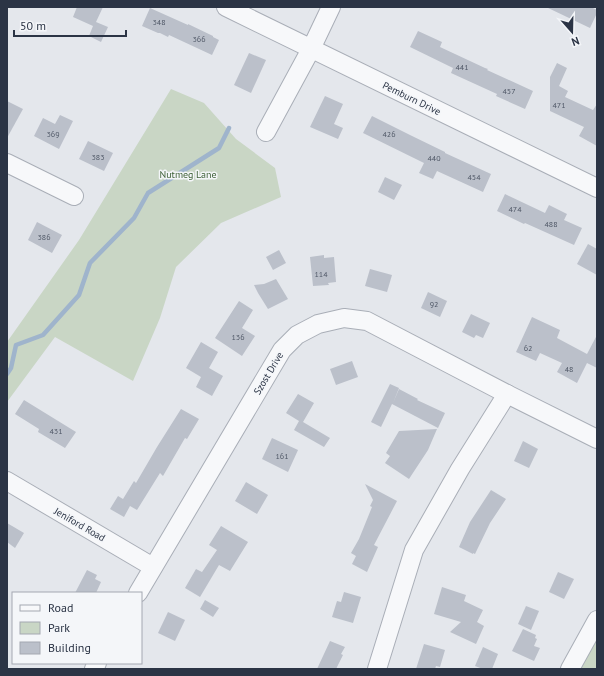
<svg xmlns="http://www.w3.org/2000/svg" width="604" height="676" viewBox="0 0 604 676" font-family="'PT Sans',sans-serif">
  <rect width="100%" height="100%" fill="#e4e7ec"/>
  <g fill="#c9d6c5">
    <path d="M171 89 204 103 236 139 275 168 281 197 221 223 176 267 160 318 133 381 55 337 7 402V342L79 240Z"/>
    <path d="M597 637V669H579Z"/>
  </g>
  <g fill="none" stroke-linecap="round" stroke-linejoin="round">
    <path stroke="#9fb4cc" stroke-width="4.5" d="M7 374 11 368 16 345 43 335 79 295 90 263 134 218 148 193 219 148 229 128"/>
  </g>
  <g fill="#bbc0ca">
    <path d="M77 7H103L96 22 108 27 101 42 89 36 93 26 73 17Z"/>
    <path d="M546 7H591L597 10V13L590 28Z"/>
    <path d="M150 8 188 25V24L213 36V37L219 40 212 55 169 35 168 37 160 33H158L142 26Z"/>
    <path d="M418 31 442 42 440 47 485 68 488 69 487 70 533 91 525 109 496 96 497 94 451 73 453 68 410 47Z"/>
    <path d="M249 53 266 60 251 93 234 85Z"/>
    <path d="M557 63 567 68 559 86 568 91 565 97 593 110 597 104V146L579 136 584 127 550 111V77Z"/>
    <path d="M325 96 343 104 334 124 343 128 338 139 310 127Z"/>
    <path d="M7 101 23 109 7 138Z"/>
    <path d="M60 115 73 121 59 149 34 136 43 118 55 124Z"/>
    <path d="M372 116 410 135 445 152V153L491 174 483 192 437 171 433 179 419 173 424 163 363 133Z"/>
    <path d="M88 141 113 153 104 171 79 159Z"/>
    <path d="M385 177 402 185 394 200 378 192Z"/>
    <path d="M505 194 545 213 549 205 567 214 564 220 582 228 574 245 525 223 524 224 497 211Z"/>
    <path d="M37 222 62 235 52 253 28 240Z"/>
    <path d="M588 244 597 249V275L577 264Z"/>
    <path d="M279 250 286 263 273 270 266 257Z"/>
    <path d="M324 255V258L334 257 336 282 328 283 329 285 313 286 310 257Z"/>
    <path d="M370 269 392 275 387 292 365 286Z"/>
    <path d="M276 279 288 299 268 309 258 293 254 285 264 284Z"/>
    <path d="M428 292 447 301 440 317 421 308Z"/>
    <path d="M239 301 253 310 242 328 255 336 242 356 215 338Z"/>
    <path d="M471 314 490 323 483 338 476 335 474 338 462 332Z"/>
    <path d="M532 317 560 330 557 338 587 354 597 335V368L587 363 577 383 557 372 562 363 540 353 536 361 516 352Z"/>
    <path d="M201 342 218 352 209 368 223 376 212 396 196 387 201 377 186 368Z"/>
    <path d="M352 361 358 377 336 385 330 369Z"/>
    <path d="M390 384 399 388 393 403 399 389 418 399 417 400 445 413 438 428 392 404 381 427 371 422Z"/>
    <path d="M298 394 314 403 303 422 330 438 324 447 294 430 299 421 286 413Z"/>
    <path d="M24 400 76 432 65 448 38 432 39 429 15 414Z"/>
    <path d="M181 409 199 419 187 439 185 438 163 476 160 473 137 510 130 506 124 517 110 509 118 496 123 499 134 481 136 483 157 447Z"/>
    <path d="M437 429 428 450 409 479 385 463 390 456 386 453 399 431Z"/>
    <path d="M272 438 298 450 288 472 262 459Z"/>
    <path d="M523 441 538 449 529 468 514 461Z"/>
    <path d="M246 482 268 495 257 514 235 501Z"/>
    <path d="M365 484 397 501 374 545 378 547 367 572 352 564 356 556 351 553 359 539 372 507 370 506 373 500Z"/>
    <path d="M491 490 506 499 490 523 475 554 473 553V554L459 547 470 522Z"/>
    <path d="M7 523 24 533 15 548 7 542Z"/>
    <path d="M221 526 248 542 230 571 219 565 200 597 185 588 196 569 202 572 217 550 209 545Z"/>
    <path d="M87 570 97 575 95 579 101 582 96 593H75Z"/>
    <path d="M558 572 574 579 564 599 549 592Z"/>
    <path d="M442 587 466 595 464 601 483 610 477 622 484 626 476 644 450 632 461 622 434 614Z"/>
    <path d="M344 592 361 597 353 623 332 617 337 601 341 602Z"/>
    <path d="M205 600 219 608 213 617 200 609Z"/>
    <path d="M526 606 539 611 531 630 518 624Z"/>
    <path d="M168 612 185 620 175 641 158 633Z"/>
    <path d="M523 629 536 635 535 638 537 639 534 646 540 648 534 661 512 651Z"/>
    <path d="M330 641 345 647 341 654 343 655 336 669H317Z"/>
    <path d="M424 644 445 650 440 667 436 666 435 669H416Z"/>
    <path d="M483 647 498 654 492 669H483L475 666Z"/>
  </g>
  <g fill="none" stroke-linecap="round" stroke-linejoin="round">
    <defs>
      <g id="minor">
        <path d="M226 7 597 188"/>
        <path d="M266 132 311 49 331 7"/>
        <path d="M7 163 74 196"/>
        <path d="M7 481 153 567"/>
        <path d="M138 593 282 350 297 335 318 324 344 318 367 321 507 394 597 439"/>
        <path d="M94 669 97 663"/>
        <path d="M377 669 414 550 460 469 507 394"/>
        <path d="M570 669 597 620"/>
      </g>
    </defs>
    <use href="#minor" stroke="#a9aeb7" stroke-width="20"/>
    <use href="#minor" stroke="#f7f8fa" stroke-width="18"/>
  </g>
  <g text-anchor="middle" stroke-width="3" stroke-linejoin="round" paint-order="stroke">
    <g font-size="8" fill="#4f5766">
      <text x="159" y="25">348</text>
      <text x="199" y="42">366</text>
      <text x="462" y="70">441</text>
      <text x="509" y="94">457</text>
      <text x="559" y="108">471</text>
      <text x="53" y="137">369</text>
      <text x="389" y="137">426</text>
      <text x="98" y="160">383</text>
      <text x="434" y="161">440</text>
      <text x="474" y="180">454</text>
      <text x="515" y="212">474</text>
      <text x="551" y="227">488</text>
      <text x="44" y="240">386</text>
      <text x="321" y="277">114</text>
      <text x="434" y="307">92</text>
      <text x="238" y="340">136</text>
      <text x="528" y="351">62</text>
      <text x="569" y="372">48</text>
      <text x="56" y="434">431</text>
      <text x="282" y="459">161</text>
    </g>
    <g font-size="10" fill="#2b3445" stroke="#f4f6f9">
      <text transform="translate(412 98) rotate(26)" y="4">Pemburn Drive</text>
      <text transform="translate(268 373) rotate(-59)" y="4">Szost Drive</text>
      <text transform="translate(80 524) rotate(30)" y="4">Jeniford Road</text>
    </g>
    <g font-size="10" fill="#3f6138" stroke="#f4f6f9">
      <text x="188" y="178">Nutmeg Lane</text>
    </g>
  </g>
  <rect width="604" height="676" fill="none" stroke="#2b3445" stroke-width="16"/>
  <rect x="12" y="592" width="130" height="72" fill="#f4f6f9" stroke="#a4a8b1"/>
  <rect x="20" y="605" width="20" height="6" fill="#f7f8fa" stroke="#a4a8b1"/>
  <text x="48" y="612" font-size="12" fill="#2b3445">Road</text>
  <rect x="20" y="622" width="20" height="12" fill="#c9d6c5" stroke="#a4a8b1"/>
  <text x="48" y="632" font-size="12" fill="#2b3445">Park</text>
  <rect x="20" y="642" width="20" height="12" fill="#bbc0ca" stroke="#a4a8b1"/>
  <text x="48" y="652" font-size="12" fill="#2b3445">Building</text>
  <g transform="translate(572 32) rotate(160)" stroke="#f4f6f9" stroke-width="3" paint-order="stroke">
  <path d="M0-3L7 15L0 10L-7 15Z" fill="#2b3445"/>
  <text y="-6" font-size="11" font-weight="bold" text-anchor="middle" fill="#2b3445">N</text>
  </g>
  <path d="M14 30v6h112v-6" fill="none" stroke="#2b3445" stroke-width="2"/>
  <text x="20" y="30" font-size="12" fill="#2b3445" stroke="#f4f6f9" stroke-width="3" paint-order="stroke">50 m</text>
</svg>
